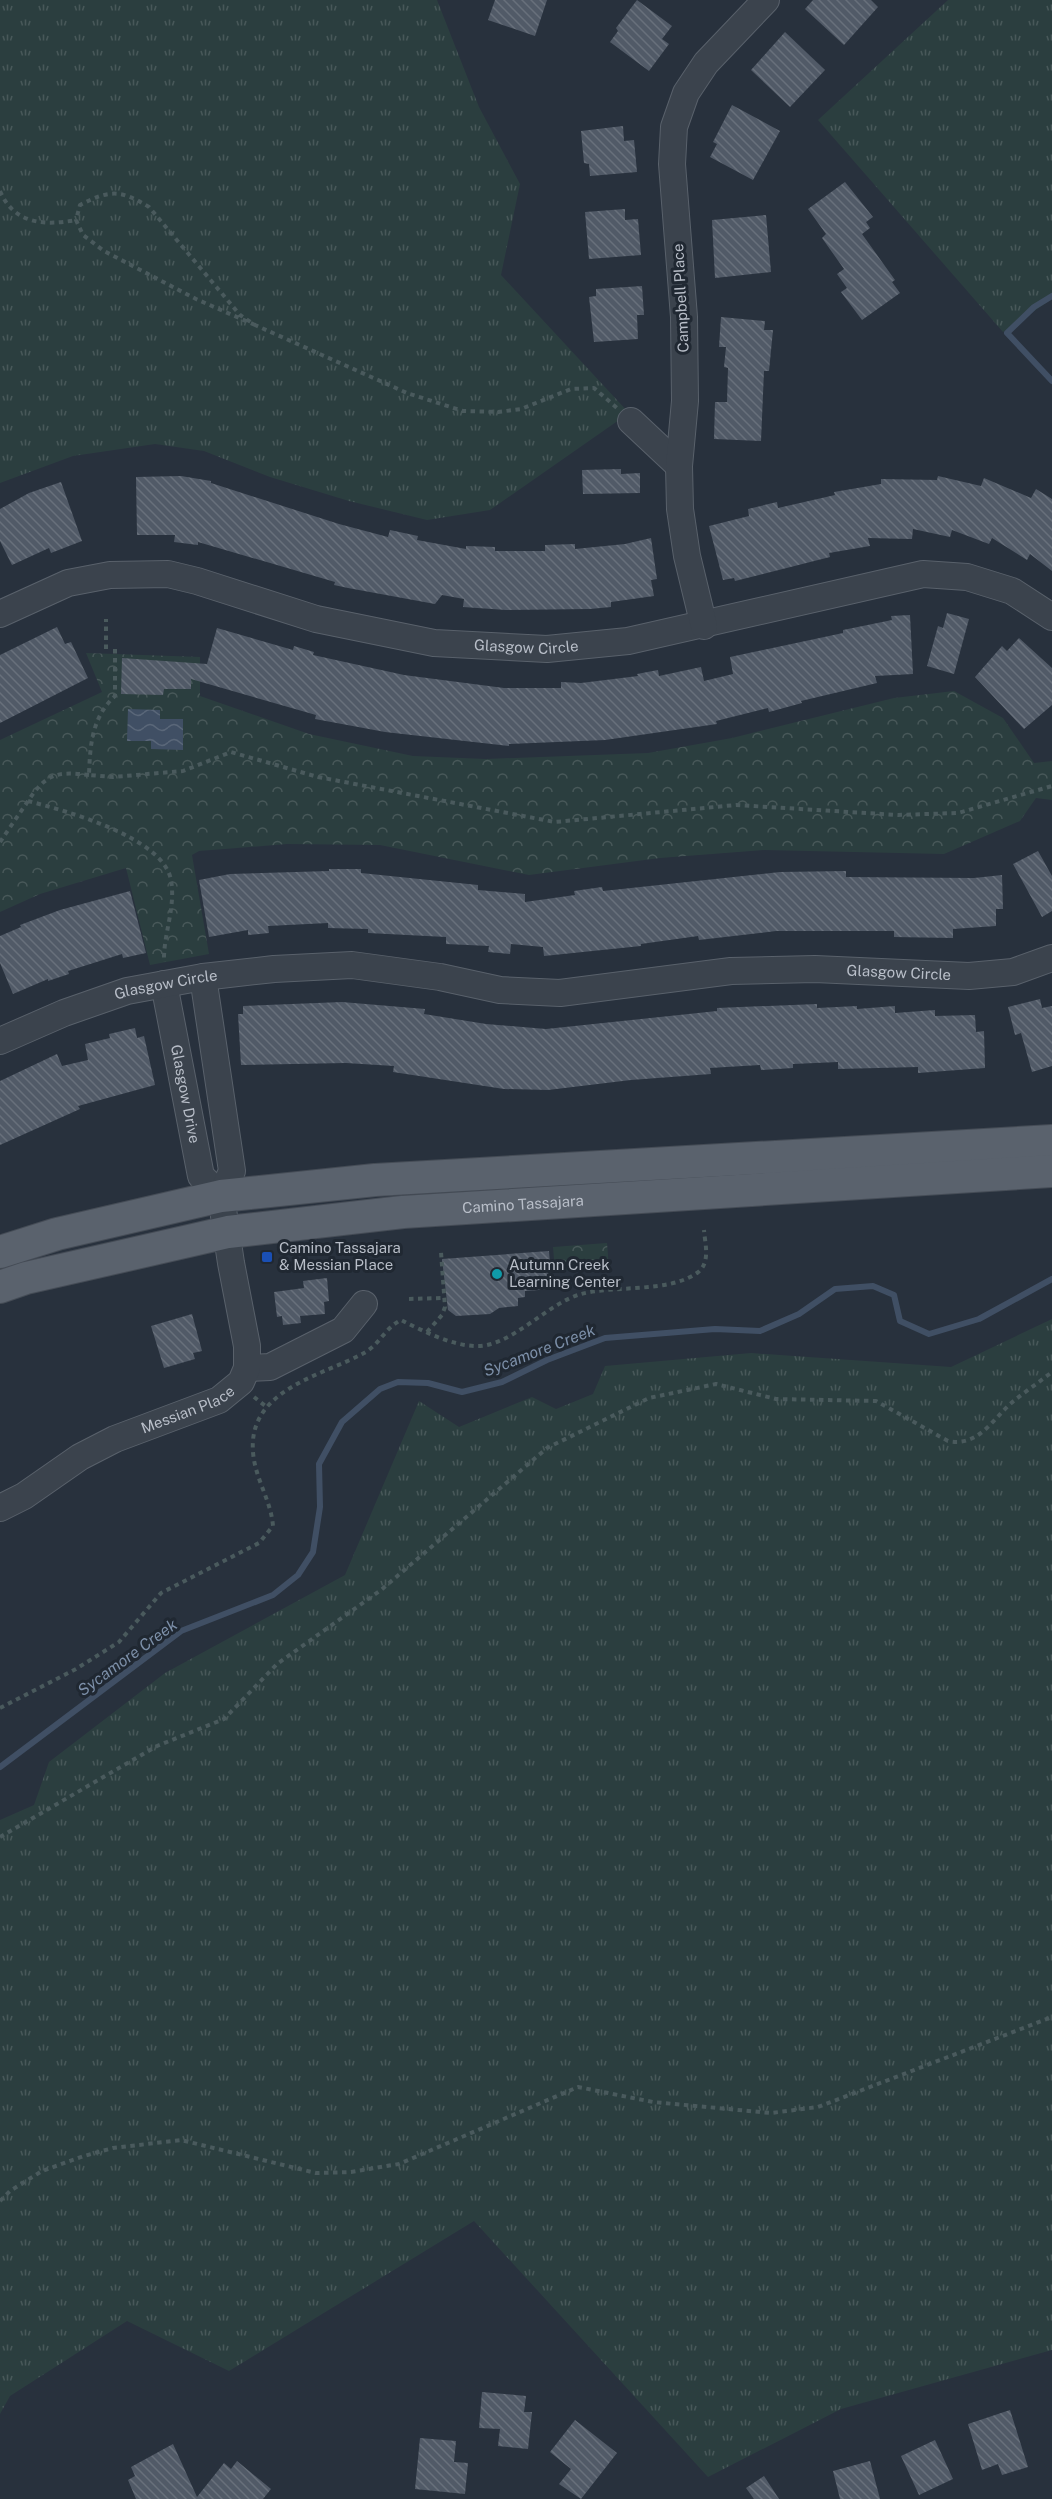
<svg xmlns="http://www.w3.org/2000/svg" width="1052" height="2499" viewBox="0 0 1052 2499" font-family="'Public Sans',sans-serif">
  <defs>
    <pattern id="grass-tufts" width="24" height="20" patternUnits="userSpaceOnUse" patternTransform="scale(1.5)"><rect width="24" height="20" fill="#2b3e3f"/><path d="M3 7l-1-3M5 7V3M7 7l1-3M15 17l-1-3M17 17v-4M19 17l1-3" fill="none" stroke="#485859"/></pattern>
    <pattern id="park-crowns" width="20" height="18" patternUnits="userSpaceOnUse" patternTransform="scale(1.5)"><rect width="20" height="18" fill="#2b3e3f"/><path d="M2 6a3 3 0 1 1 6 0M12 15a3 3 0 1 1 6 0" fill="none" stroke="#485859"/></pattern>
    <pattern id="water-waves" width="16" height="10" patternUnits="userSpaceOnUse" patternTransform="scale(1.5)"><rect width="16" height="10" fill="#404f64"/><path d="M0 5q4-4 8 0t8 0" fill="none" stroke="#5a6779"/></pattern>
    <pattern id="building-back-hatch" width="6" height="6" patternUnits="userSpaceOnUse" patternTransform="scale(1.5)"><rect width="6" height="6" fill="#515a67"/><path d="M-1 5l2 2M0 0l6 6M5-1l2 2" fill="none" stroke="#68707b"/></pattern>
  </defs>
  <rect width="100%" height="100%" fill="#28313d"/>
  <g fill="url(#grass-tufts)">
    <path d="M0 0H437L479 107 520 184 501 275 629 413 490 510 427 520 349 501 270 477 204 451 155 444 73 456 0 483Z"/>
    <path d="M948 0H1052V299L1003 332 818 120Z"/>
    <path d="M1052 1319V2350L841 2409 708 2477 474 2221 229 2371 127 2321 10 2396 0 2414V1820L34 1805 49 1762 165 1673 345 1575 419 1401 459 1427 532 1397 556 1409 593 1394 605 1366 751 1353 951 1367Z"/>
  </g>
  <g fill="url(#park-crowns)">
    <path d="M86 653 200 657V696L309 734 413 756 486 759 648 753 732 738 894 698 954 691 1003 718 1034 763 1052 761V800L1036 798 1020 821 944 854 764 850 660 858 529 875 380 845 287 844 199 851 192 855 209 954 150 965 126 868 40 894 0 912V740L102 692Z"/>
    <path d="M607 1243 609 1268 555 1271 553 1247Z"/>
  </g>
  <path fill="url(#water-waves)" d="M128 709 160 710V719H183V750L151 749V741H127Z"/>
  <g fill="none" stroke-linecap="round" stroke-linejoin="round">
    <g stroke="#404f64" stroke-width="6">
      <path d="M1052 296 1034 307 1007 333 1052 381"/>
      <path d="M0 1767 181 1631 273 1595 298 1575 313 1552 320 1507 319 1464 342 1422 380 1389 398 1382 428 1383 462 1392 502 1382 547 1360 605 1338 715 1329 760 1331 799 1314 835 1289 873 1286 894 1295 900 1321 929 1334 979 1319 1052 1279"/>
    </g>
  </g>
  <g fill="url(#building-back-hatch)">
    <path d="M495 0H547L535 36 488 20Z"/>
    <path d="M637 0 672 26 662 39 669 44 649 71 610 42 618 31 616 28Z"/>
    <path d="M813 0H871L878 7 844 45 805 9Z"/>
    <path d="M785 32 825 70 790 107 751 70Z"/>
    <path d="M732 105 780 131 753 180 710 157 717 144 713 142Z"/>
    <path d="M623 126 624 141 634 140 637 172 590 176 589 164 584 163 581 131Z"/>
    <path d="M845 182 873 217 866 222 870 228 862 234 895 280 892 282 900 293 862 320 841 292 847 288 837 274 844 269 822 238 826 234 808 209Z"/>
    <path d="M625 209V220L638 219 641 255 589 259 585 212Z"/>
    <path d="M766 215 771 272 715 278 712 220Z"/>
    <path d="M642 286 644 315H637L638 339 594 342 589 297 596 296V289Z"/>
    <path d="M721 317 765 321 764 330H773L769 371H764L761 441 714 439 715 402H727L728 368 724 367 726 347H719Z"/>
    <path d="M621 469V474L640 473V493L583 494 582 470Z"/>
    <path d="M181 476 211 481V483L339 524 388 537 390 530 418 536 417 540 466 549V546L495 547V551H545V545L575 544V549L625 544 651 538 657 579 651 580 654 596 611 602V607L590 609 506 610 463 607 464 599 442 595 435 604 348 588 334 585 335 582 198 542V545L174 542 175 535H137L136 477Z"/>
    <path d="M938 476 981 486 984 478 1031 498 1036 489 1052 499V571L1030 554 1027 560 992 538 989 544 952 530 950 537 913 529 912 539 868 538 870 546 829 553 830 557 735 581 734 578 723 580 709 526 749 516 748 509 777 502 778 508 835 495 834 492 881 484V479L937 480Z"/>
    <path d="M61 482 82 541 51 553 49 548 12 565 0 541V509L29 493Z"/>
    <path d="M947 613 969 619 954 674 927 666 938 626 943 628Z"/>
    <path d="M910 615 913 674 875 676 877 683 801 701 802 703 769 712 768 708 716 721 717 724 605 740 509 744V746L385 732 315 719 316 715 191 679V689H164L163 695 121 694 122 658 207 664 217 628 293 650 294 646 314 652 313 655 404 675 504 688H561V682L581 683 638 676 637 674 658 670 659 676 701 667 704 681 733 674 730 657 843 633V630L892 620 891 616Z"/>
    <path d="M57 627 65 644 71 642 88 678 0 723V655Z"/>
    <path d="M1019 638 1052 668V705L1024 729 975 677 1002 646 1007 651Z"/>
    <path d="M1038 851 1052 876V911L1042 917 1013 864Z"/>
    <path d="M329 869H361V873L478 885V890L525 894V902L575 895 574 891 602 887 603 891 780 872 846 871V877L974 878 1002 875 1003 909H996V926L953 929V938L894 937V931H776L699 940 698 936 641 944V946L544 956 543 947 511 944 510 954 488 952 489 946 446 944V937L368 933V929L328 928V923L268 926 269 933 248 935V930L209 937 199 880 230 874 329 871Z"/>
    <path d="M130 891 146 953 123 958 122 954 68 971 69 974 48 981V979L13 994 0 963V936L21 927 20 925 60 910Z"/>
    <path d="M1040 999 1042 1008 1052 1006V1066L1032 1072 1021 1033 1015 1035 1008 1007Z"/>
    <path d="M342 1002 425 1009 424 1014 486 1024 546 1029 717 1011V1008L817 1004V1008L857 1006V1009L895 1006V1013L935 1010V1016L975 1015 976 1032 984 1031 985 1068 918 1073V1067L838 1069V1062L793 1064V1068L761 1070 760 1065 710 1068 711 1074 631 1080 548 1090 504 1089 393 1072 394 1066 346 1063 241 1065 238 1014H243V1006Z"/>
    <path d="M135 1028 137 1038 144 1036 155 1085 78 1106 80 1109 0 1145V1081L57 1054 62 1066 88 1060 85 1044 110 1038 109 1034Z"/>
    <path d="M549 1251 552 1289 525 1291V1297L518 1298V1306L499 1308 490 1314 456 1316 448 1310 442 1259Z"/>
    <path d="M327 1278 329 1301 324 1302 325 1314 300 1316 301 1323 283 1325 282 1316 277 1317 274 1292 304 1288 303 1281Z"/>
    <path d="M192 1314 202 1351 193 1353 195 1359 164 1368 151 1326Z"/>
    <path d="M482 2392 526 2396 524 2412H532L528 2449 498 2446 500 2429 479 2428Z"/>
    <path d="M1010 2410 1028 2467 1002 2475 998 2464 982 2470 968 2424Z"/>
    <path d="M575 2420 617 2453 581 2499 559 2484 571 2469 550 2452Z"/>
    <path d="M420 2438 456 2441 454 2462 468 2463 465 2494 415 2489Z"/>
    <path d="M935 2440 953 2479 919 2495 901 2456Z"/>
    <path d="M173 2444 197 2497 224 2463 231 2469 237 2461 271 2489 263 2499H136L128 2480 135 2476 131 2467Z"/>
    <path d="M870 2461 880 2499H840L833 2471Z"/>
    <path d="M764 2476 779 2499H754L746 2488Z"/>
  </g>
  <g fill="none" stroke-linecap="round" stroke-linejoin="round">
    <defs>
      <g id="minor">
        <path d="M631 421 679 466"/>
        <path id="s1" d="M0 614 68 583 110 575 168 574 197 581 316 619 434 643 547 649 628 641 923 574 967 577 1012 591 1052 617"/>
        <path d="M704 626 687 556 680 509 679 466 685 401 684 317 672 164 674 127 686 93 706 63 766 0"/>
        <path id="s2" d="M164 984 201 1176 221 1196"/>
        <path id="s3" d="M0 1041 64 1013 127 991 203 977 274 969 352 965 440 977 500 990 560 993 731 971 815 969 969 976 1013 972 1052 958"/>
        <path d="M247 1368 270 1367 343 1330 364 1304"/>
        <path id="s4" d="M0 1508 24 1496 80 1457 115 1439 219 1400 241 1382 247 1368V1346L231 1263 221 1196 232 1171 203 977"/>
      </g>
      <g id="major">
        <path d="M0 1252 57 1234 221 1196 375 1180 1052 1141"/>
        <path id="s5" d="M0 1287 26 1278 228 1232 403 1212 1052 1171"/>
      </g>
    </defs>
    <use href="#minor" stroke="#59616b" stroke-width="28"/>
    <use href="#major" stroke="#454c56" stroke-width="34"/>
    <g stroke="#4a5a5d" stroke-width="4" stroke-dasharray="4.5 4.5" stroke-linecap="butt">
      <path d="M0 191C14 224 44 226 76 220"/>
      <path d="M255 325 196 299 104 251 83 235 76 220 80 205C109 190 120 189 149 207L240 315 255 325 407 393 463 411 498 412 521 409 571 389 594 388 617 408"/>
      <path d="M106 649V619"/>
      <path d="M115 649V696C92 717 90 745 89 775L113 777 183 771 231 752 318 777 555 822 736 805 898 815 958 813 1052 786"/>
      <path d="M89 775C56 771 46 774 28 801 66 811 163 837 171 880 176 908 163 935 164 962"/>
      <path d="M0 842 28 801"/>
      <path d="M409 1299 444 1298"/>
      <path d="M427 1332 442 1315 445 1307 441 1252"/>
      <path d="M254 1397 268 1408"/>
      <path d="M0 1708 76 1669 119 1642 161 1593 259 1543 273 1526C271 1500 255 1479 253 1452 248 1389 322 1376 364 1353 380 1344 385 1328 401 1320 423 1331 450 1345 475 1346 510 1348 546 1304 581 1294 616 1285 668 1293 697 1273 711 1263 705 1244 704 1230"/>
      <path d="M0 1837 157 1746 224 1719 277 1664 381 1590 547 1448 649 1398 716 1384 776 1399 876 1401 948 1441C977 1447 991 1422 1010 1404 1023 1393 1038 1383 1052 1372"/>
      <path d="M0 2201 10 2191 42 2171 84 2156 113 2148 181 2140 316 2173 351 2172 399 2164 578 2087 653 2102 771 2113 818 2107 1052 2017"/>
    </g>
    <use href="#minor" stroke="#3b434d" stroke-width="26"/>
    <use href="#major" stroke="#5a626d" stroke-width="32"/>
  </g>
  <rect fill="#1a4fb4" stroke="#202832" stroke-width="2" x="261" y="1251" width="12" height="12" rx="3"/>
  <circle fill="#0f9aa8" stroke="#202832" stroke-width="2" cx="497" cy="1274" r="6"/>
  <g text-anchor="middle" stroke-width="6" stroke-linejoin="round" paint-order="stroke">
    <g font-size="15" fill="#b8bec8" stroke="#202832">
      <text transform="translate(681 298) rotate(-93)" y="5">Campbell Place</text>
      <text dy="5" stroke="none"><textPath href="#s1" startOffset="543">Glasgow Circle</textPath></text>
      <text dy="5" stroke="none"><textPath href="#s3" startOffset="914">Glasgow Circle</textPath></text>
      <text dy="5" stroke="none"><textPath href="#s3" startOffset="176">Glasgow Circle</textPath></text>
      <text dy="5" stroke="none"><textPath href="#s2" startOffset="112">Glasgow Drive</textPath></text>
      <text dy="5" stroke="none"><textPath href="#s5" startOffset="531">Camino Tassajara</textPath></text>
      <text dy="5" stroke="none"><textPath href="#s4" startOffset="213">Messian Place</textPath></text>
    </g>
    <g font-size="15" fill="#b8bec8" stroke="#202832" text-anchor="start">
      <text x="279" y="1253">Camino Tassajara<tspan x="279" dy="17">&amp; Messian Place</tspan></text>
      <text x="509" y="1270">Autumn Creek<tspan x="509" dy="17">Learning Center</tspan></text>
    </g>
    <g font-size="16" font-style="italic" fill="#7c8fa8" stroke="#202832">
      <text transform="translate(539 1350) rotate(-21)" y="6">Sycamore Creek</text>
      <text transform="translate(127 1657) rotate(-36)" y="6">Sycamore Creek</text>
    </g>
  </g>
</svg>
